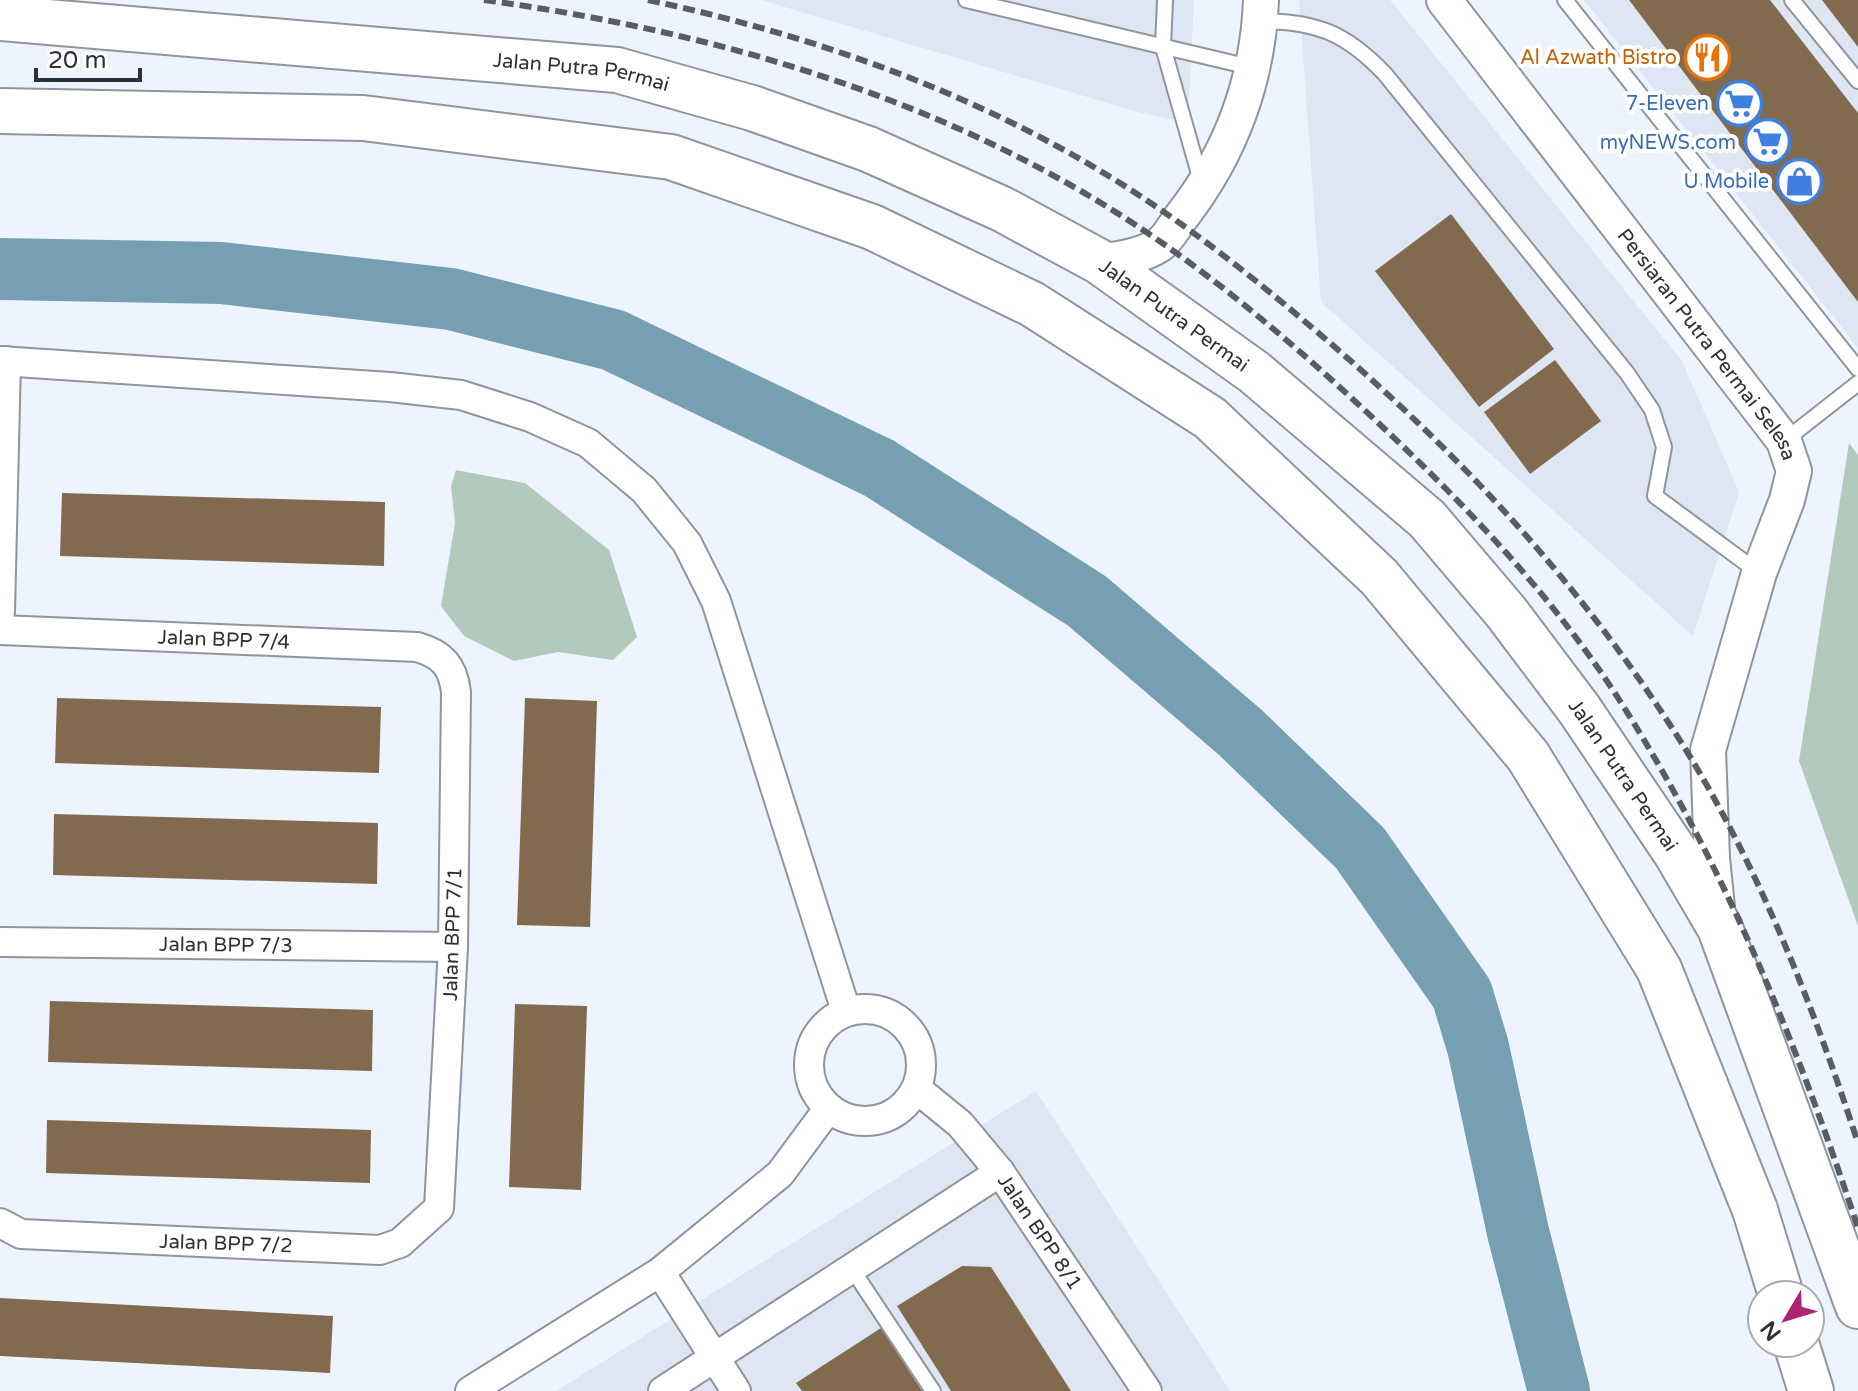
<svg xmlns="http://www.w3.org/2000/svg" width="1858" height="1391" viewBox="0 0 1858 1391" font-family="'Varela Round',sans-serif">
  <rect width="100%" height="100%" fill="#edf4ff"/>
  <g fill="#dee5f3">
    <path d="M761 0H1194L1188 123 1138 112Z"/>
    <path d="M1299 0H1390L1682 361 1739 492 1693 636 1321 302Z"/>
    <path d="M1584 0H1858V348Z"/>
    <path d="M1036 1091 1230 1391H556Z"/>
  </g>
  <g fill="#b2cabb">
    <path d="M1849 443 1858 455V926L1799 761Z"/>
    <path d="M456 470 525 483 609 550 637 637 613 660 558 652 514 661 464 636 441 606 455 523 451 486Z"/>
  </g>
  <g fill="none" stroke-linecap="round" stroke-linejoin="round">
    <path stroke="#769fb1" stroke-width="62" d="M0 269 221 273 451 299 613 340 879 468 1087 601 1241 733 1360 848 1462 994 1478 1047 1518 1232 1559 1391"/>
  </g>
  <g fill="#816a4d">
    <path d="M1629 0H1770L1858 113V302Z"/>
    <path d="M1822 0H1858V47Z"/>
    <path d="M1451 214 1554 349 1479 407 1375 271Z"/>
    <path d="M1555 360 1601 421 1530 474 1484 412Z"/>
    <path d="M62 493 385 502 384 566 60 556Z"/>
    <path d="M57 698 381 707 379 773 55 763Z"/>
    <path d="M525 698 597 701 590 927 517 925Z"/>
    <path d="M54 814 378 823 377 884 53 875Z"/>
    <path d="M50 1001 373 1010 372 1071 48 1062Z"/>
    <path d="M515 1004 587 1006 581 1190 509 1187Z"/>
    <path d="M47 1120 371 1130 370 1183 46 1173Z"/>
    <path d="M962 1266 991 1267 1071 1391H951L897 1306Z"/>
    <path d="M0 1298 333 1316 330 1373 0 1356Z"/>
    <path d="M881 1328 922 1391H802L796 1383Z"/>
  </g>
  <g fill="none" stroke-linecap="round" stroke-linejoin="round">
    <defs>
      <g id="service">
        <path d="M966 0 1254 68"/>
        <path d="M1165 0 1163 47 1201 181"/>
        <path d="M1565 0 1858 369"/>
        <path d="M1792 0 1858 81"/>
        <path d="M1261 21C1317 21 1347 34 1385 74L1627 373 1652 410 1664 447 1655 496 1758 572"/>
        <path d="M1784 441 1858 383"/>
        <path d="M852 1269 933 1391"/>
      </g>
      <g id="minor">
        <path d="M0 361 390 387 461 395 530 417 588 443 644 490 687 543 716 601 846 1011"/>
        <path d="M0 612 6 361"/>
        <path id="s1" d="M0 630 417 647C442 654 453 666 456 692L453 947 439 1208 400 1243 380 1250 21 1234 0 1223"/>
        <path id="s2" d="M0 942 453 947"/>
        <circle cx="865" cy="1065" r="56"/>
        <path id="s3" d="M917 1089 960 1124 1000 1172 1147 1391"/>
        <path d="M660 1272 736 1391"/>
        <path d="M470 1391 660 1272 780 1174 828 1109"/>
        <path d="M663 1391 1000 1172"/>
      </g>
      <g id="tertiary">
        <path id="s4" d="M1444 0 1784 441 1794 471 1787 500 1759 573 1708 750 1712 858 1718 917"/>
        <path d="M1100 262C1119 259 1142 256 1159 245 1168 239 1175 225 1182 216 1231 153 1258 79 1261 0"/>
      </g>
      <g id="primary">
        <path id="s5" d="M0 18 617 70 752 108 868 149 1002 209 1100 262 1254 372 1427 519 1506 612 1579 709 1676 853 1720 928 1858 1306"/>
        <path d="M0 111 363 118 671 157 872 227 1032 304 1210 418 1379 577 1528 756 1659 969 1755 1210 1781 1295"/>
        <path d="M1796 1343 1811 1391"/>
      </g>
    </defs>
    <use href="#service" stroke="#8f959f" stroke-width="18"/>
    <use href="#minor" stroke="#8f959f" stroke-width="32"/>
    <use href="#tertiary" stroke="#8f959f" stroke-width="38"/>
    <use href="#primary" stroke="#8f959f" stroke-width="48"/>
    <use href="#service" stroke="#fff" stroke-width="14"/>
    <use href="#minor" stroke="#fff" stroke-width="28"/>
    <use href="#tertiary" stroke="#fff" stroke-width="34"/>
    <use href="#primary" stroke="#fff" stroke-width="44"/>
    <g stroke="#595d63" stroke-width="6" stroke-dasharray="12 6" stroke-linecap="butt">
      <path d="M484 0C719 32 958 102 1155 238 1239 296 1315 363 1389 433 1474 514 1557 602 1620 701 1725 866 1797 1043 1858 1228"/>
      <path d="M648 0C812 35 977 93 1120 183 1187 225 1249 274 1309 325 1454 447 1580 582 1681 742 1758 865 1813 1005 1858 1143"/>
    </g>
  </g>
  <defs>
    <symbol id="restaurant-ring" viewBox="-11 -11 22 22"><circle r="9.5" fill="#fff" stroke="#e8710a" stroke-width="1.5"/><path d="M-5-6h1v4h1v-4h1v4h1v-4h1v5L-1.5 .5V6h-2V.5L-5-1ZM5-6V6H3V1.5H1.5Q1.5-4 5-6Z" fill="#e8710a"/></symbol>
    <symbol id="supermarket-ring" viewBox="-11 -11 22 22"><circle r="9.5" fill="#fff" stroke="#3f7fe0" stroke-width="1.5"/><path d="M-6-5.5h2.5l.6 2H6L4.5 2H-2.5L-4.4-4H-6ZM-1.5 3.2a1.3 1.3 0 1 0 .1 0ZM3 3.2a1.3 1.3 0 1 0 .1 0Z" fill="#3f7fe0"/></symbol>
    <symbol id="shop-ring" viewBox="-11 -11 22 22"><circle r="9.5" fill="#fff" stroke="#3f7fe0" stroke-width="1.5"/><path d="M-5-2.5h2.3a2.7 3.5 0 0 1 5.4 0H5L5.5 6h-11ZM-1.5-2.5h3a1.5 2.3 0 0 0-3 0Z" fill="#3f7fe0"/></symbol>
  </defs>
  <g fill-rule="evenodd">
    <use href="#restaurant-ring" x="1682" y="32" width="51" height="51"/>
    <use href="#supermarket-ring" x="1714" y="78" width="51" height="51"/>
    <use href="#supermarket-ring" x="1742" y="116" width="51" height="51"/>
    <use href="#shop-ring" x="1774" y="156" width="51" height="51"/>
  </g>
  <g text-anchor="middle" stroke-width="8" stroke-linejoin="round" paint-order="stroke">
    <g font-size="20" fill="#c56008" stroke="#fff" text-anchor="end">
      <text x="1677" y="64">Al Azwath Bistro</text>
    </g>
    <g font-size="20" fill="#2d3034" stroke="#fff">
      <text dy="7" stroke="none"><textPath href="#s5" startOffset="584">Jalan Putra Permai</textPath></text>
      <text dy="7" stroke="none"><textPath href="#s5" startOffset="1232">Jalan Putra Permai</textPath></text>
      <text dy="7" stroke="none"><textPath href="#s4" startOffset="434">Persiaran Putra Permai Selesa</textPath></text>
      <text dy="7" stroke="none"><textPath href="#s1" startOffset="224">Jalan BPP 7/4</textPath></text>
      <text dy="7" stroke="none"><textPath href="#s5" startOffset="1880">Jalan Putra Permai</textPath></text>
      <text transform="translate(452 934) rotate(-88)" y="7">Jalan BPP 7/1</text>
      <text dy="7" stroke="none"><textPath href="#s2" startOffset="226">Jalan BPP 7/3</textPath></text>
      <text dy="7" stroke="none"><textPath href="#s3" startOffset="190">Jalan BPP 8/1</textPath></text>
      <text transform="translate(226 1243) rotate(2)" y="7">Jalan BPP 7/2</text>
    </g>
    <g font-size="20" fill="#366cbe" stroke="#fff" text-anchor="end">
      <text x="1709" y="110">7-Eleven</text>
      <text x="1736" y="149">myNEWS.com</text>
      <text x="1769" y="188">U Mobile</text>
    </g>
  </g>
  <g transform="translate(1786 1319) rotate(232)"><circle r="38" fill="#ffffff" stroke="#abacae" stroke-width="2"/>
  <path d="M0-6L14 30L0 20L-14 30Z" fill="#ab266f"/>
  <text y="-12" font-size="22" font-weight="bold" text-anchor="middle" fill="#2d3034">N</text>
  </g>
  <path d="M36 68v12h104v-12" fill="none" stroke="#2d3034" stroke-width="4"/>
  <text x="48" y="68" font-size="24" fill="#2d3034" stroke="#ffffff" stroke-width="6" paint-order="stroke">20 m</text>
</svg>
